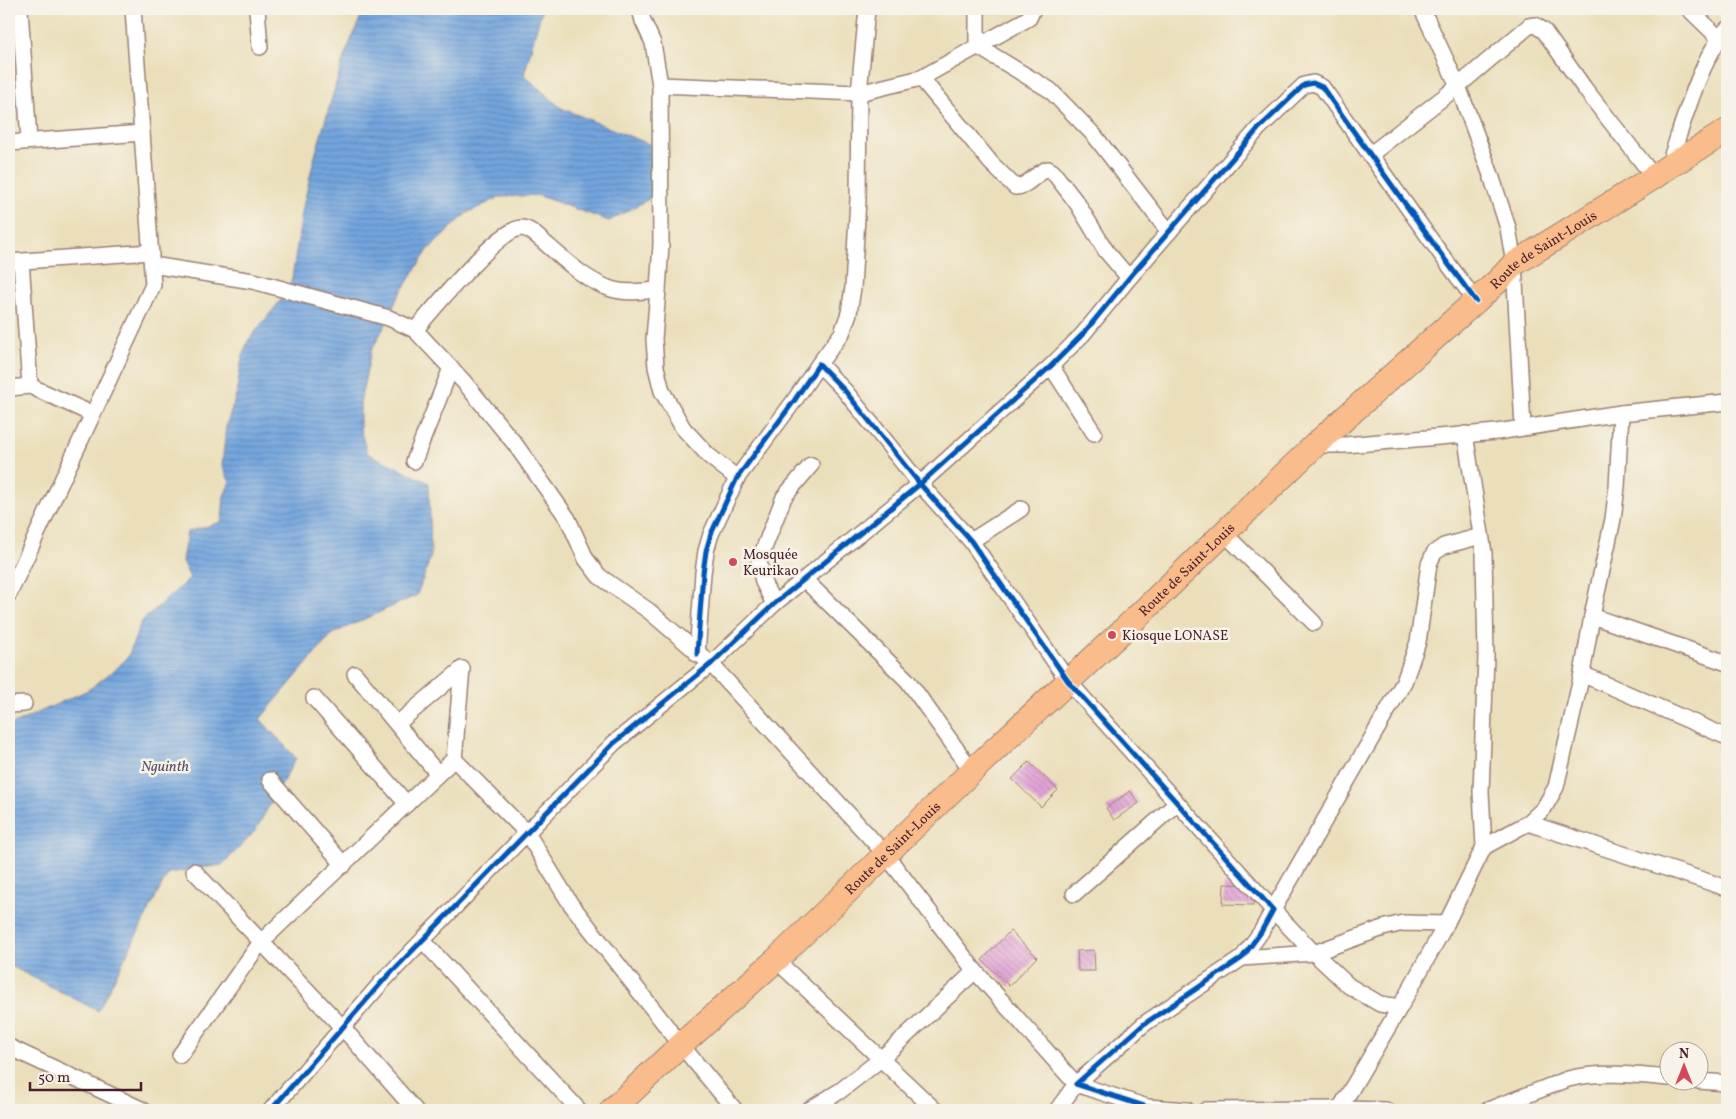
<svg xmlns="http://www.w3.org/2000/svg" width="1736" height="1119" viewBox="0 0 1736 1119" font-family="Vollkorn,serif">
  <defs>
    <pattern id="water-rules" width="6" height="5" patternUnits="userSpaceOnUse" patternTransform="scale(1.25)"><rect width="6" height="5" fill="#73a5de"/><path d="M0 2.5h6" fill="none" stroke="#6086b4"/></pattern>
    <pattern id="building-back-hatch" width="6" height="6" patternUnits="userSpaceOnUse" patternTransform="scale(1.25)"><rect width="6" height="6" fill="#e19fd5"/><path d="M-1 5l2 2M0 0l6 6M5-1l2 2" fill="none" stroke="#b881ad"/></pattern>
  </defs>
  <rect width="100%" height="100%" fill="#f7f3e8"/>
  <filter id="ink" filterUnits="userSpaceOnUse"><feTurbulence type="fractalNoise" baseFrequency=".02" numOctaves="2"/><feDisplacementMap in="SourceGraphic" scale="10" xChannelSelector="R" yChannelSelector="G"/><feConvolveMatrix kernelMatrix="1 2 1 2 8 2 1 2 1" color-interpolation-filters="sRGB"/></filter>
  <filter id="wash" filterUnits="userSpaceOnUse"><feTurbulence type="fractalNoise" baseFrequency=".0096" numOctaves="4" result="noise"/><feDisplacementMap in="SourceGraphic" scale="20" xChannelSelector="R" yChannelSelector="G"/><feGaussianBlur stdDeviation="1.12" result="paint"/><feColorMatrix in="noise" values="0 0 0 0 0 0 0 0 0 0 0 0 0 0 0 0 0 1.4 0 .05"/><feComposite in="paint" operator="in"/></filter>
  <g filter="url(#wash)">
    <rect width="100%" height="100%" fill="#ebdfbb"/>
    <path fill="url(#water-rules)" stroke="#5e6284" d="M364 9H542L524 75 561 108 656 147V195L609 221 537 195 500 197 467 213 428 250 397 298 389 318 371 351 360 403V429L367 453 429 483 431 556 417 595 332 634 260 719 296 758 255 831 222 865 168 873 98 1011 9 965V726L88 690 116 669 128 657 141 622 190 578 182 561 187 532 222 522 224 496 230 482 222 466 226 427 236 396 242 358 248 341 288 291 292 278 303 207 314 159 344 57Z"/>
    <g id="blocks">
      <g fill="url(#building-back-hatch)">
        <path d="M1029 762 1058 790 1041 807 1012 779Z"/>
        <path d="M1130 791 1139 803 1114 820 1106 808Z"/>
        <path d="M1224 884 1254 885 1253 905 1223 904Z"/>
        <path d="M1010 931 1037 957 1009 986 982 960Z"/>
        <path d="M1094 950 1095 971H1078L1077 951Z"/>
      </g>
    </g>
  </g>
  <g filter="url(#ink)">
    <use href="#blocks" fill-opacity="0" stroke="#9a7f73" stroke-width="1"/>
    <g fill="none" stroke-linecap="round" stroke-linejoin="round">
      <defs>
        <g id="street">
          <path d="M20 9 29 141"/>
          <path d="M257 9 260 47"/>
          <path d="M977 9V46L1050 90 1094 135 1169 232"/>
          <path d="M1422 9 1458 86 1491 175 1508 228 1514 264 1523 427"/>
          <path d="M1689 9 1719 38"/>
          <path d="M921 78 991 163 1015 187C1027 188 1036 172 1048 169L1053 172 1077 203 1106 251 1129 278"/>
          <path d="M660 85 859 93 921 78 1029 18 1033 9"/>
          <path d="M9 143 142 133"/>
          <path d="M1371 154 1458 86 1529 26 1535 25 1544 31 1585 89 1654 177"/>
          <path d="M1668 167C1682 127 1700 59 1727 29"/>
          <path d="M21 261 30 386"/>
          <path d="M9 262 151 252"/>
          <path d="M152 265 253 281 389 318 415 330 464 382 515 444 568 519 586 559 599 576 649 611 711 664 886 855 975 971 1076 1084 1057 1110"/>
          <path d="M658 290 654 339 656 367 662 391 683 428 709 456 737 478"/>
          <path d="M415 330C433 310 497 230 521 228 526 228 529 230 532 232 557 252 581 279 611 289 626 294 642 291 658 290L661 244 660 85 653 43 643 21 640 9"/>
          <path d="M819 364 842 333 849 313 853 288 858 199 859 93 867 9"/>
          <path d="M1051 366 1094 433"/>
          <path d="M9 388 30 386 92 414"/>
          <path d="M1465 434 1484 553 1486 656 1481 792 1484 847"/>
          <path d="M1315 445H1345L1497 432 1621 413 1727 402"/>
          <path d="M414 461 451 368"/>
          <path d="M1224 533 1314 623"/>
          <path d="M971 541 1021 509"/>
          <path d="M805 580 908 681 972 771"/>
          <path d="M9 594 153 285 133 9"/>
          <path d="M774 604 763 582 759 561 784 497 811 465"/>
          <path d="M1592 616 1727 663"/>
          <path d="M697 654 703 573 706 551 711 534 737 478 794 401 819 364 845 391 920 484 971 541 1068 681 1273 910 1261 932 1242 958 1144 1024 1076 1084 1147 1107 1187 1110"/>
          <path d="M355 674 438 774"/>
          <path d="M1582 674 1727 737"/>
          <path d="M314 698 407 804"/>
          <path d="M9 705 24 704"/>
          <path d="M397 724 462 669"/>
          <path d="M454 759 527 833 570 903 681 1045 735 1110"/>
          <path d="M270 780 344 865"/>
          <path d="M1528 823 1727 888"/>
          <path d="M194 871 342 1027 415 1110"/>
          <path d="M1074 894 1177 803"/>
          <path d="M423 941 579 1110"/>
          <path d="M1242 958 1314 953 1383 928 1403 923 1446 924"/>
          <path d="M776 960 935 1110"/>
          <path d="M1400 1007 1380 1004 1349 986 1314 953 1273 910 1404 682 1418 642 1429 564 1434 553 1444 546 1481 536"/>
          <path d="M9 1047 143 1110"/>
          <path d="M180 1055 261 942 454 759 462 669"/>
          <path d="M1698 1081 1727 1083"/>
          <path d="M271 1110 382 982 614 743 711 664 774 604 920 484 1051 366 1083 334 1129 278 1258 129 1304 85 1313 83 1322 87 1443 257 1476 301"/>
          <path d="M809 1110 840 1091 881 1059 975 971"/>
          <path d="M1206 1110 1339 1109 1386 1110"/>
          <path d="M1339 1110 1400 1007 1446 924 1484 847 1528 823 1544 808 1556 787 1582 674 1592 616 1613 519 1617 487 1621 413"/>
          <path d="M1488 1110 1568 1079C1600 1071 1636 1075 1668 1078"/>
        </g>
        <g id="primary">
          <path id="s1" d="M612 1110 681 1045 776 960 972 771 1134 620 1315 445 1498 281 1514 264 1654 177 1668 167 1727 131"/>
        </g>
      </defs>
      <use href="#street" stroke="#9a7f73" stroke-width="18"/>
      <use href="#primary" stroke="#9a7f73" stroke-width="26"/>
      <use href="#street" stroke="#fff" stroke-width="15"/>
      <use href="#primary" stroke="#f9bc8a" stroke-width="24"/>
      <path stroke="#4a1f2b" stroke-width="4" d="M1719 1110 1727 1094"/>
      <defs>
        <g id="cycleway">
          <path d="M697 654 703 573 706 551 711 534 737 478 794 401 819 364 845 391 920 484 971 541 1068 681 1273 910 1261 932 1242 958 1144 1024 1076 1084 1147 1107 1187 1110"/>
          <path d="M271 1110 382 982 614 743 711 664 774 604 920 484 1051 366 1083 334 1129 278 1258 129 1304 85 1313 83 1322 87 1443 257 1476 301"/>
        </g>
      </defs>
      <use href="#cycleway" stroke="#f7f3e8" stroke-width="8"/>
      <use href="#cycleway" stroke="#0057b8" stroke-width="5"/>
    </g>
  </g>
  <g fill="#d1495b" stroke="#f7f3e8" stroke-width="2">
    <circle cx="733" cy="562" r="5"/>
    <circle cx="1112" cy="635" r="5"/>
  </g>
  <g text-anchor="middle" stroke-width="5" stroke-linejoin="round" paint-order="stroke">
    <g font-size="14" fill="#4a1f2b" stroke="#f7f3e8">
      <text dy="5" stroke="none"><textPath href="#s1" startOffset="1269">Route de Saint-Louis</textPath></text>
      <text dy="5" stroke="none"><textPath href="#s1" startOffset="789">Route de Saint-Louis</textPath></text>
      <text dy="5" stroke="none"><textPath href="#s1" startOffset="384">Route de Saint-Louis</textPath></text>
    </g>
    <g font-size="14" fill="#4a1f2b" stroke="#f7f3e8" text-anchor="start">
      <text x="743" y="559">Mosquée<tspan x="743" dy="16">Keurikao</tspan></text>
      <text x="1122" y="640">Kiosque LONASE</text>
    </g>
    <g font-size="15" font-style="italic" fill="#584e6a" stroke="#f7f3e8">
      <text x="165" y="771">Nguinth</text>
    </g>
  </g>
  <rect width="1736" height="1119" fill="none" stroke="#f7f3e8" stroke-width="30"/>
  <g transform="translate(1684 1066)"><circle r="24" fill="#f7f3e8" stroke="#b29e9c"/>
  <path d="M0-4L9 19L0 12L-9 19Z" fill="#d1495b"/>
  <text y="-8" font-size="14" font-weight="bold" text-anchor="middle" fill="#4a1f2b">N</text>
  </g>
  <path d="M30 1082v8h111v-8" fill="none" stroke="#4a1f2b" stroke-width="2.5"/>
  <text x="38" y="1082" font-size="15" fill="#4a1f2b" stroke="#f7f3e8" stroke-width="4" paint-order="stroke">50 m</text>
</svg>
